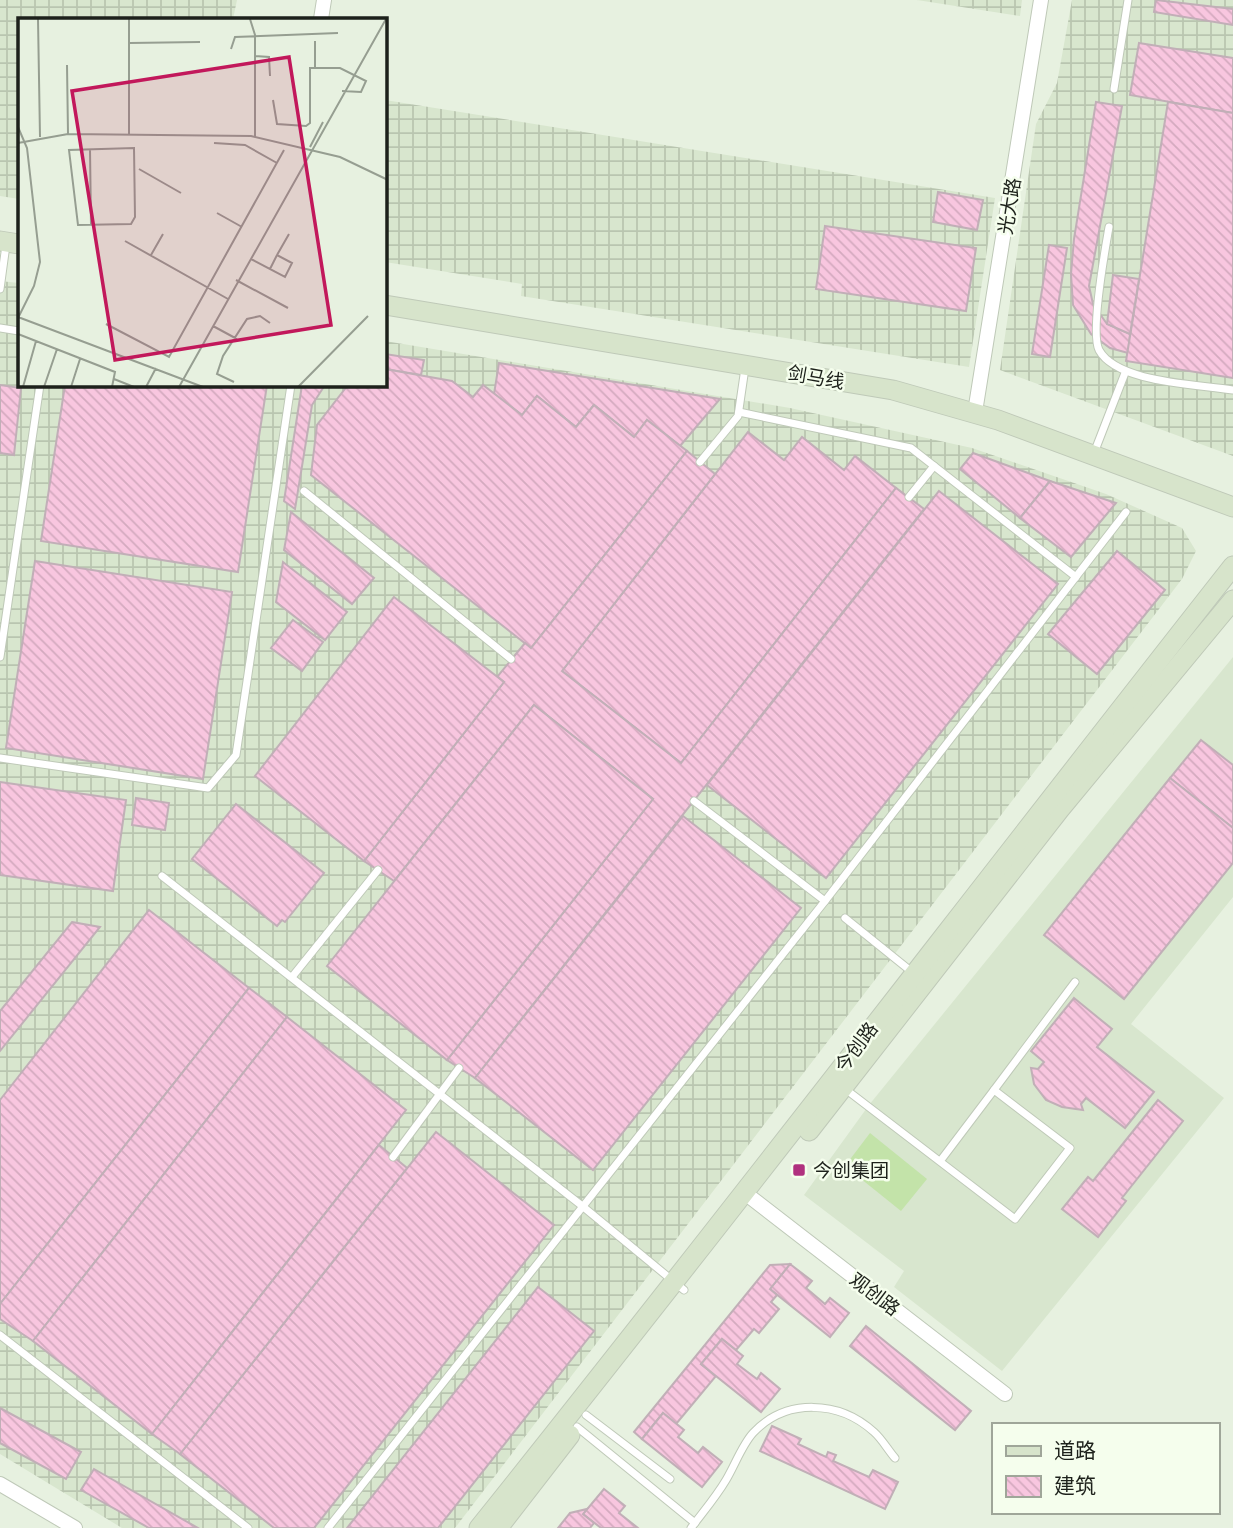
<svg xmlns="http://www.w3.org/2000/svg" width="1233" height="1528" viewBox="0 0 1233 1528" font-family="Literata,'Noto Sans SC',serif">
  <defs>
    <pattern id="industrial-grid" width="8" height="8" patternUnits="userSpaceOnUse" patternTransform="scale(1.75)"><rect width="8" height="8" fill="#d8e6ce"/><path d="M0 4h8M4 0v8" fill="none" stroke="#b9c5b0"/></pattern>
    <pattern id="building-back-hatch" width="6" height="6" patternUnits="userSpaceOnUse" patternTransform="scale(1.75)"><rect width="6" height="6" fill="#f8c6df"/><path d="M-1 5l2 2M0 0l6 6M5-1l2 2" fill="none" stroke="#d4aabf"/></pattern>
  </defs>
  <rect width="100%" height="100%" fill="#e7f1e0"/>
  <path fill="#d8e6ce" d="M1233 657V897L1131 1024 1224 1098 1002 1371 894 1287 904 1271 804 1195 869 1105Z"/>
  <g fill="url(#industrial-grid)">
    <path d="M0 0H237L233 19H19V199L0 196Z"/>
    <path d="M917 0H1022L1020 16Z"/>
    <path d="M1072 0H1233V456L1000 370 1036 124 1057 83Z"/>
    <path d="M385 100 995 198 969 367 521 296 522 284 385 262Z"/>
    <path d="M0 281 19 283V385H385V341L790 408 972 448 1106 494 1182 528 1196 551 1182 579 455 1528H122L0 1454Z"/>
  </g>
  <path fill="#c3e3a9" d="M870 1133 927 1179 901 1211 845 1166Z"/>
  <g fill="url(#building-back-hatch)" stroke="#c1afb7" stroke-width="2">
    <path d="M1156 0 1233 9V25L1154 12Z"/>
    <path d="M1139 43 1233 58V113L1130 95Z"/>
    <path d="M1096 102 1122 106 1089 286 1093 304 1107 324 1130 334 1128 353 1110 348 1091 334 1073 305 1071 274 1074 239Z"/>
    <path d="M1168 102 1233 113V378L1126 361Z"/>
    <path d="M938 192 983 200 977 230 933 222Z"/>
    <path d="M825 226 976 248 966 311 816 289Z"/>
    <path d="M1049 245 1067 248 1050 357 1032 354Z"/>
    <path d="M1113 275 1139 279 1130 334 1107 324Z"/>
    <path d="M385 354 424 360 421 375 385 369Z"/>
    <path d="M499 363 720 399 680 446 647 420 634 437 594 405 576 427 537 396 522 415 494 394Z"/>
    <path d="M385 369 452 381 473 397 483 385 522 415 537 396 576 427 594 405 634 437 647 420 687 451 531 648 311 475 317 425 348 385H385Z"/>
    <path d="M0 385 21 388 14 455 0 453Z"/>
    <path d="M65 385H267L238 572 41 541Z"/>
    <path d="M302 385H325L312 405 295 509 284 501Z"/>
    <path d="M748 432 784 460 802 437 844 470 855 456 896 488 681 763 562 671Z"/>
    <path d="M687 451 715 474 562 671 681 763 896 488 924 509 475 1078 447 1060 653 799 534 705 394 881 364 861 504 682 497 677 525 643 531 648Z"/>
    <path d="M973 453 1050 481 1020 518 960 469Z"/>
    <path d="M1050 481 1116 503 1071 557 1020 518Z"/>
    <path d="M939 491 1058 584 826 878 707 785Z"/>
    <path d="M291 512 374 578 352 604 284 550Z"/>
    <path d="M1117 551 1165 590 1097 674 1048 634Z"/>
    <path d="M35 561 232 592 203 779 6 748Z"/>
    <path d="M283 562 347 612 325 640 276 602Z"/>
    <path d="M394 597 504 682 364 861 255 776Z"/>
    <path d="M293 620 323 642 302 671 271 648Z"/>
    <path d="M534 705 653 799 447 1060 327 966Z"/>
    <path d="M1201 740 1233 765V828L1170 778Z"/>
    <path d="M1170 778 1233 828V863L1124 999 1044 935Z"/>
    <path d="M0 782 126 800 113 891 0 875Z"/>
    <path d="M136 798 169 803 165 830 132 825Z"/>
    <path d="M236 804 324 873 285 922 282 920 277 926 192 859Z"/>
    <path d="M683 816 801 908 593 1170 475 1078Z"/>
    <path d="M149 910 249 988 0 1304V1100Z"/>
    <path d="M72 922 100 927 0 1051V1011Z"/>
    <path d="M249 988 287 1017 33 1341 0 1319V1304Z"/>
    <path d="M1074 998 1112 1029 1097 1047 1154 1092 1125 1128 1086 1098 1081 1104 1083 1110 1062 1107 1046 1100 1034 1084 1031 1068 1038 1069 1044 1062 1031 1051Z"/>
    <path d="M287 1017 406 1110 152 1434 33 1341Z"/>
    <path d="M1158 1100 1183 1121 1122 1198 1126 1201 1098 1237 1062 1209 1088 1177 1093 1181Z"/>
    <path d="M436 1132 554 1225 314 1528H274L180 1454Z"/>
    <path d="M379 1145 407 1168 180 1454 152 1434Z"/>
    <path d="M790 1264 812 1281 806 1288 825 1304 830 1298 849 1313 830 1337 770 1289Z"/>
    <path d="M790 1264 770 1289 777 1295 771 1302 779 1309 759 1333 754 1329 736 1350 722 1339 701 1364 716 1376 676 1424 663 1413 642 1439 634 1432 770 1265Z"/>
    <path d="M538 1287 594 1331 438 1528H347Z"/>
    <path d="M866 1326 971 1411 955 1430 850 1346Z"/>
    <path d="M722 1339 743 1356 737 1364 757 1379 761 1373 780 1389 761 1412 701 1364Z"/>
    <path d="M0 1408 81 1452 66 1479 0 1443Z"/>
    <path d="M663 1413 684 1430 678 1437 698 1453 703 1447 722 1462 702 1487 642 1439Z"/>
    <path d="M772 1426 801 1439 798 1444 826 1457 828 1452 836 1455 833 1461 869 1477 873 1470 898 1482 885 1509 760 1451Z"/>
    <path d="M94 1469 198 1528H149L81 1490Z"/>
    <path d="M604 1489 625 1506 619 1513 638 1528H601L583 1514Z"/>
    <path d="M587 1509 583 1514 594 1523 590 1528H558L570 1513Z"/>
  </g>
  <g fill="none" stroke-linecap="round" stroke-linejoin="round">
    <defs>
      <g id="service">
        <path d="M1114 89 1128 0"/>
        <path d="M1109 227C1105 250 1090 332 1099 350 1117 383 1197 384 1233 390"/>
        <path d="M0 289 6 245"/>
        <path d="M0 328 19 331"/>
        <path d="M739 412 911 448 1076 577"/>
        <path d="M1094 453 1125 373"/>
        <path d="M700 462 738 416 745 368"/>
        <path d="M304 491 511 659"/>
        <path d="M909 497 934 466"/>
        <path d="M0 657 40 385"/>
        <path d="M0 758 208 788 236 755 291 385"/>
        <path d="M694 801 825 901"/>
        <path d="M162 876 581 1205 684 1290"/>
        <path d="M845 918 912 972"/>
        <path d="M292 977 378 870"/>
        <path d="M844 1088 1015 1219 1070 1148 994 1090 941 1160"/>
        <path d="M994 1090 1075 982"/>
        <path d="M393 1157 459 1068"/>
        <path d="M0 1335 248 1528"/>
        <path d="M586 1415 670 1479"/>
        <path d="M577 1427 695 1523"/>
        <path d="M328 1528 825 901 1126 512"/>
        <path d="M691 1528C703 1512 716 1497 726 1480 735 1465 742 1445 753 1433 786 1398 839 1400 874 1432 882 1439 888 1450 895 1458"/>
      </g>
      <g id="minor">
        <path d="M321 19 324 0"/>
        <path d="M975 412 1041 0"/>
        <path d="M745 1193 1005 1394"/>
        <path d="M0 1484 75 1528"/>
      </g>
      <g id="secondary">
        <path d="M0 241 19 244"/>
        <path d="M385 305 893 390 998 420 1233 507"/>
        <path d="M809 1131 1060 809 1233 600"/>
        <path d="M479 1528C734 1210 981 886 1233 566"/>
        <path d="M498 1528 570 1435"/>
      </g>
    </defs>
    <use href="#service" stroke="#bfc9b8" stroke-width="9"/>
    <use href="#minor" stroke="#bfc9b8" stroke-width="16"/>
    <use href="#secondary" stroke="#bfc9b8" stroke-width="21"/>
    <use href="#service" stroke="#fff" stroke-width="7"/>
    <use href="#minor" stroke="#fff" stroke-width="14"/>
    <use href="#secondary" stroke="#d7e4cb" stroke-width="19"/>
  </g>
  <rect fill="#b0317f" stroke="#f5feed" stroke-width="2.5" x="792" y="1163" width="14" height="14" rx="3.5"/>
  <g text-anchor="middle" stroke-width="5" stroke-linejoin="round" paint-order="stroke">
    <g font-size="19" fill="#1d211b" stroke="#f5feed">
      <text transform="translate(1009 206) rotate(-81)" y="7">光大路</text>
      <text transform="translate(816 377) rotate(10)" y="7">剑马线</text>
      <text transform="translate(856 1047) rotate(-53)" y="7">今创路</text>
      <text transform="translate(875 1294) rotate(37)" y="7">观创路</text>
    </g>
    <g font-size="19" fill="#1d211b" stroke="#f5feed" text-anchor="start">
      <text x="813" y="1177">今创集团</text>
    </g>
  </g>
  <g transform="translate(18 18)">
    <rect width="369" height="369" fill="#e7f1e0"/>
    <path fill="none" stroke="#969e91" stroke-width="2" d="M20 1 22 119M111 1V116M232 1 237 17V119M297 23V49M112 25 182 24M213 31 217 19 320 15M237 38 251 39 252 58M49 47 50 116M255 82 259 106 288 108 292 105V50H322L348 63 343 74 324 73M0 109 9 130 22 244 16 268 0 300M0 125 50 116 233 118 322 139 370 162M196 125 227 127 259 145M292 129 305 104M116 130 117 199 113 206 60 207 51 132ZM72 131 73 207M121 151 163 175M199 195 224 209M107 223 210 281M133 237 145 216M259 237 271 216M233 241 267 259 274 245 259 237 252 251M218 262 270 290M0 299 185 369M88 306 151 339 266 132M195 308 219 321M0 316 97 354 94 369M96 361 116 369M216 364 199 356 205 338 229 301 242 298 252 305M5 369 18 323M26 369 39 331M53 369 62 341M128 369 138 350M161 369 368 1M280 369 350 298"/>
    <path fill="#c2185b" fill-opacity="0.15" stroke="#c2185b" stroke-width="3.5" d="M271 39 313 307 97 342 54 73Z"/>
    <rect width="369" height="369" fill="none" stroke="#1d211b" stroke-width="3.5"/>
  </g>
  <rect x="992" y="1423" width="228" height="91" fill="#f5feed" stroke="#9fa699" stroke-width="2"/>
  <rect x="1006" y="1446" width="35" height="10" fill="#d7e4cb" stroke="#9fa699" stroke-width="2"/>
  <text x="1054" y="1458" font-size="21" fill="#1d211b">道路</text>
  <rect x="1006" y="1476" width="35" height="21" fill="url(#building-back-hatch)" stroke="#9fa699" stroke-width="2"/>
  <text x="1054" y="1493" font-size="21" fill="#1d211b">建筑</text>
</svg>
